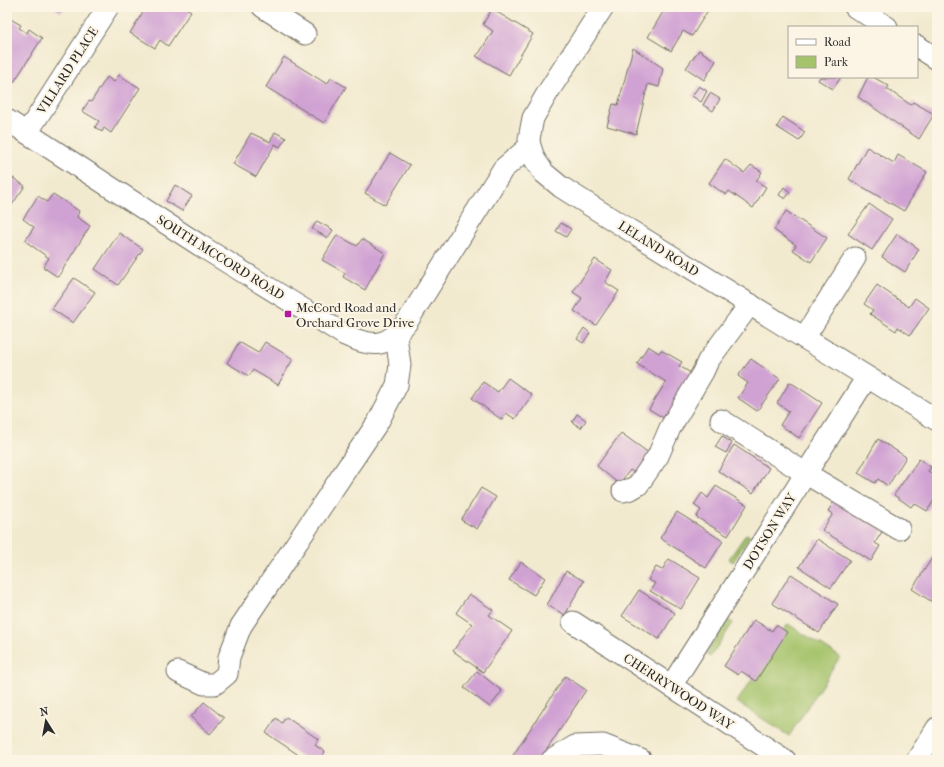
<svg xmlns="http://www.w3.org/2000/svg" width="944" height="767" viewBox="0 0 944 767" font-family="'IM FELL French Canon',serif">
  <rect width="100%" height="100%" fill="#fcf5e5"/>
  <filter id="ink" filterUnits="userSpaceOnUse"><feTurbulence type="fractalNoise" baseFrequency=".025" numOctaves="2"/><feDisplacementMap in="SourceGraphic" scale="8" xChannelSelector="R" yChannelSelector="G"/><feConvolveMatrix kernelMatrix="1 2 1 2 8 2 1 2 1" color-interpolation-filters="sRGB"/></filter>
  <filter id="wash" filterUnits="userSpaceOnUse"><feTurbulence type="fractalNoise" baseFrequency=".012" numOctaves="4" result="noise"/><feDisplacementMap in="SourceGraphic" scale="16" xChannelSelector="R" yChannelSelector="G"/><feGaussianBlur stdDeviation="0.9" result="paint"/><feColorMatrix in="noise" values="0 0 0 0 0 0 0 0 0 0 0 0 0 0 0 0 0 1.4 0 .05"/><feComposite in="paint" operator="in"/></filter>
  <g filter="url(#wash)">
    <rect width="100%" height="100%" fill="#f2eacf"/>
    <g fill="#a4c36b" stroke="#68774b">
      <path d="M746 534 750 536 733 562 729 559Z"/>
      <path d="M728 620 733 623 710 657 706 654Z"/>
      <path d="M788 624 840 657 789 736 737 702Z"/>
    </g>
    <g id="blocks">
      <g fill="#d0a1d3">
        <path d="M53 7H64L61 12Z"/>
        <path d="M146 7H185L191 11 168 46 160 40 155 48 130 33Z"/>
        <path d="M666 7H710L692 36 683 31 671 51 648 37Z"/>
        <path d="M492 9 533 34 509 75 476 56 480 52 493 31 483 24Z"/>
        <path d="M7 17 21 25 19 28 27 33 29 29 42 38 14 82 7 78Z"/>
        <path d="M633 48 663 68 659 87 648 84 636 134 607 126 613 104 618 105Z"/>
        <path d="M699 50 716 61 704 80 686 68Z"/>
        <path d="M284 57 327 84 331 78 346 87 324 123 266 87Z"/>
        <path d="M119 75 140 88 111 133 104 128 102 132 95 127 99 121 82 111 89 101 91 102 107 77 114 82Z"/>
        <path d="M820 77H841L833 89 818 80Z"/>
        <path d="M868 77H873L889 86 887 89 911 105 913 102 934 114 919 139 858 97Z"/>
        <path d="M699 86 707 91 701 102 692 96Z"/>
        <path d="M710 93 720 99 713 111 703 105Z"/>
        <path d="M783 117 805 132 799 141 777 127Z"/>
        <path d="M275 132 286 138 280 147 275 144 256 177 233 164 251 133 270 142Z"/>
        <path d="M867 147 894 163 898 155 927 172 904 211 849 179Z"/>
        <path d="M390 153 410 165 385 205 365 193Z"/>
        <path d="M725 159 744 173 751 165 762 172 756 181 766 187 753 208 729 191 726 195 709 183Z"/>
        <path d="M7 174 25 186 7 212Z"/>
        <path d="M175 185 192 196 182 211 166 201Z"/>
        <path d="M784 187 790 192 785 199 779 195Z"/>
        <path d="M53 194 79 211 77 217 90 226 58 277 43 267 49 258 25 241 34 227 23 219 38 196 47 202Z"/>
        <path d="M869 204 892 219 872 250 848 234Z"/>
        <path d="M786 211 827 238 811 262 793 250 796 245 774 230Z"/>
        <path d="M317 221 333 230 328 238 312 229Z"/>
        <path d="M561 223 571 229 566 237 556 231Z"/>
        <path d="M119 233 143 249 118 285 95 269Z"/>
        <path d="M897 234 919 249 905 272 882 257Z"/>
        <path d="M337 235 357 246 362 239 385 253 365 290 343 277 345 273 322 260Z"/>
        <path d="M595 259 612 270 605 282 619 291 596 325 574 311 582 298 573 292Z"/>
        <path d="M74 278 95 292 73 323 52 309Z"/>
        <path d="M877 285 909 307 915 298 929 308 910 335 898 327 896 331 870 314 873 310 864 304Z"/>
        <path d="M584 328 590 333 583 343 577 339Z"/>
        <path d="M239 342 258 353 265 342 293 359 278 385 253 370 249 376 227 363Z"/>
        <path d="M648 346 659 353 661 350 682 362 679 366 696 376 670 422 649 409 666 382 637 364Z"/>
        <path d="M751 359 780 379 757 411 738 398 748 383 738 376Z"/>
        <path d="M508 378 532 395 515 419 506 413 502 420 472 398 483 382 498 392Z"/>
        <path d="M790 382 822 403 799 438 780 425 789 411 777 403Z"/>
        <path d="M577 414 586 420 581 428 572 422Z"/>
        <path d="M621 433 653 456 639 476 630 470 619 484 597 466Z"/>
        <path d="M722 436 732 443 726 453 715 447Z"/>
        <path d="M878 439 906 457 888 486 878 479 875 483 858 473Z"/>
        <path d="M734 445 769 468 753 493 718 471Z"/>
        <path d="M919 459 931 467 928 471 937 477V496L927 511 914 503 911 507 894 495Z"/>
        <path d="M716 486 747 505 728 536 696 517 701 510 694 505 702 493 708 498Z"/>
        <path d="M481 488 496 497 477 529 461 520Z"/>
        <path d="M835 500 883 530 875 543 880 546 871 561 822 530 833 514 828 511Z"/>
        <path d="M677 512 723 541 706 568 660 538Z"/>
        <path d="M817 539 850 560 831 588 799 567Z"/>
        <path d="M934 555 937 557V605L912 589Z"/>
        <path d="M669 559 700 578 681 609 650 591 655 583 648 580 656 567 662 570Z"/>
        <path d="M521 562 545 578 534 595 509 580Z"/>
        <path d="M566 571 584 581 565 615 547 605Z"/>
        <path d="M791 574 838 604 819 633 772 603Z"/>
        <path d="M639 590 675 613 659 639 622 616Z"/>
        <path d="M469 594 493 610 489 615 512 631 483 672 453 651 472 624 456 613Z"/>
        <path d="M754 620 772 631 776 625 787 632 756 681 741 671 738 675 724 666Z"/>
        <path d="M477 671 502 691 490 707 464 688Z"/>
        <path d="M565 676 586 690 540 760H510Z"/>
        <path d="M204 702 224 718 210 734 191 717Z"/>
        <path d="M286 717 318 739 315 745 325 752 319 760H306L266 733 276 718 282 723Z"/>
      </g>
    </g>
  </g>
  <g filter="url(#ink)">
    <use href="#blocks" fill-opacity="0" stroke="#716e64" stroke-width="1"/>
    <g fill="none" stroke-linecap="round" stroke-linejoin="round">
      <defs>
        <g id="minor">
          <path d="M263 7 305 34"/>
          <path d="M603 7 548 92 533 118 529 139 530 146 535 160 544 173 561 187 618 223 937 420"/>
          <path d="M855 7 887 27"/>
          <path d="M917 46 937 59"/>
          <path d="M7 120 201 246 345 335C374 348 387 348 407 322L503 169 530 146"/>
          <path d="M27 133 108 7"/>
          <path d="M804 338 855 258"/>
          <path d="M721 420 805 473 899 529"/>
          <path d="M623 491 631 489 638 485 658 456 670 428 703 372 708 361 750 304"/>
          <path d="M573 622 785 760"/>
          <path d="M178 672 204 684H215L227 674 229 657 241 626 378 422 397 385 400 365 396 336"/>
          <path d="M671 686 867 377"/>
          <path d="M552 760 575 746 603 745 641 760"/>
          <path d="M917 760 937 728"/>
        </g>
      </defs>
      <use href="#minor" stroke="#716e64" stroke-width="23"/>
      <use href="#minor" stroke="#fff" stroke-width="21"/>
    </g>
  </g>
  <rect fill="#b5179e" stroke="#fcf5e5" stroke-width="1.5" x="284" y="310" width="8" height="8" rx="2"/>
  <g text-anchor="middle" stroke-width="4" stroke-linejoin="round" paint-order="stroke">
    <g font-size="13" fill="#2b2b2b" stroke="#fcf5e5">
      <text transform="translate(67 70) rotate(-57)" y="5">VILLARD PLACE</text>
      <text transform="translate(659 248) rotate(32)" y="5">LELAND ROAD</text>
      <text transform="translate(221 257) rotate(32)" y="5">SOUTH MCCORD ROAD</text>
      <text transform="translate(769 531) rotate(-58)" y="5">DOTSON WAY</text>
      <text transform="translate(679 691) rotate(33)" y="5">CHERRYWOOD WAY</text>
    </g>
    <g font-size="13" fill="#2b2b2b" stroke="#fcf5e5" text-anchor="start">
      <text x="296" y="312">McCord Road and<tspan x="296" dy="15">Orchard Grove Drive</tspan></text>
    </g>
  </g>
  <rect width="944" height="767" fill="none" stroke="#fcf5e5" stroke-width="24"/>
  <rect x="788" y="26" width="130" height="52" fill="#fcf5e5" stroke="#a8a49b"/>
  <rect x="796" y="39" width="20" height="6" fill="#ffffff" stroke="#a8a49b"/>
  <text x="824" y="46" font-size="12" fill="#2b2b2b">Road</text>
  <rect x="796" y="56" width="20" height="12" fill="#a4c36b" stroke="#a8a49b"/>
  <text x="824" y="66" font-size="12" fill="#2b2b2b">Park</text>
  <g transform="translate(46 721) rotate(349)" stroke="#fcf5e5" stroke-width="3" paint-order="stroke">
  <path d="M0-3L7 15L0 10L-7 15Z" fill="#2b2b2b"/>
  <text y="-6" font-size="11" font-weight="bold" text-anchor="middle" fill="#2b2b2b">N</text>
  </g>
</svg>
